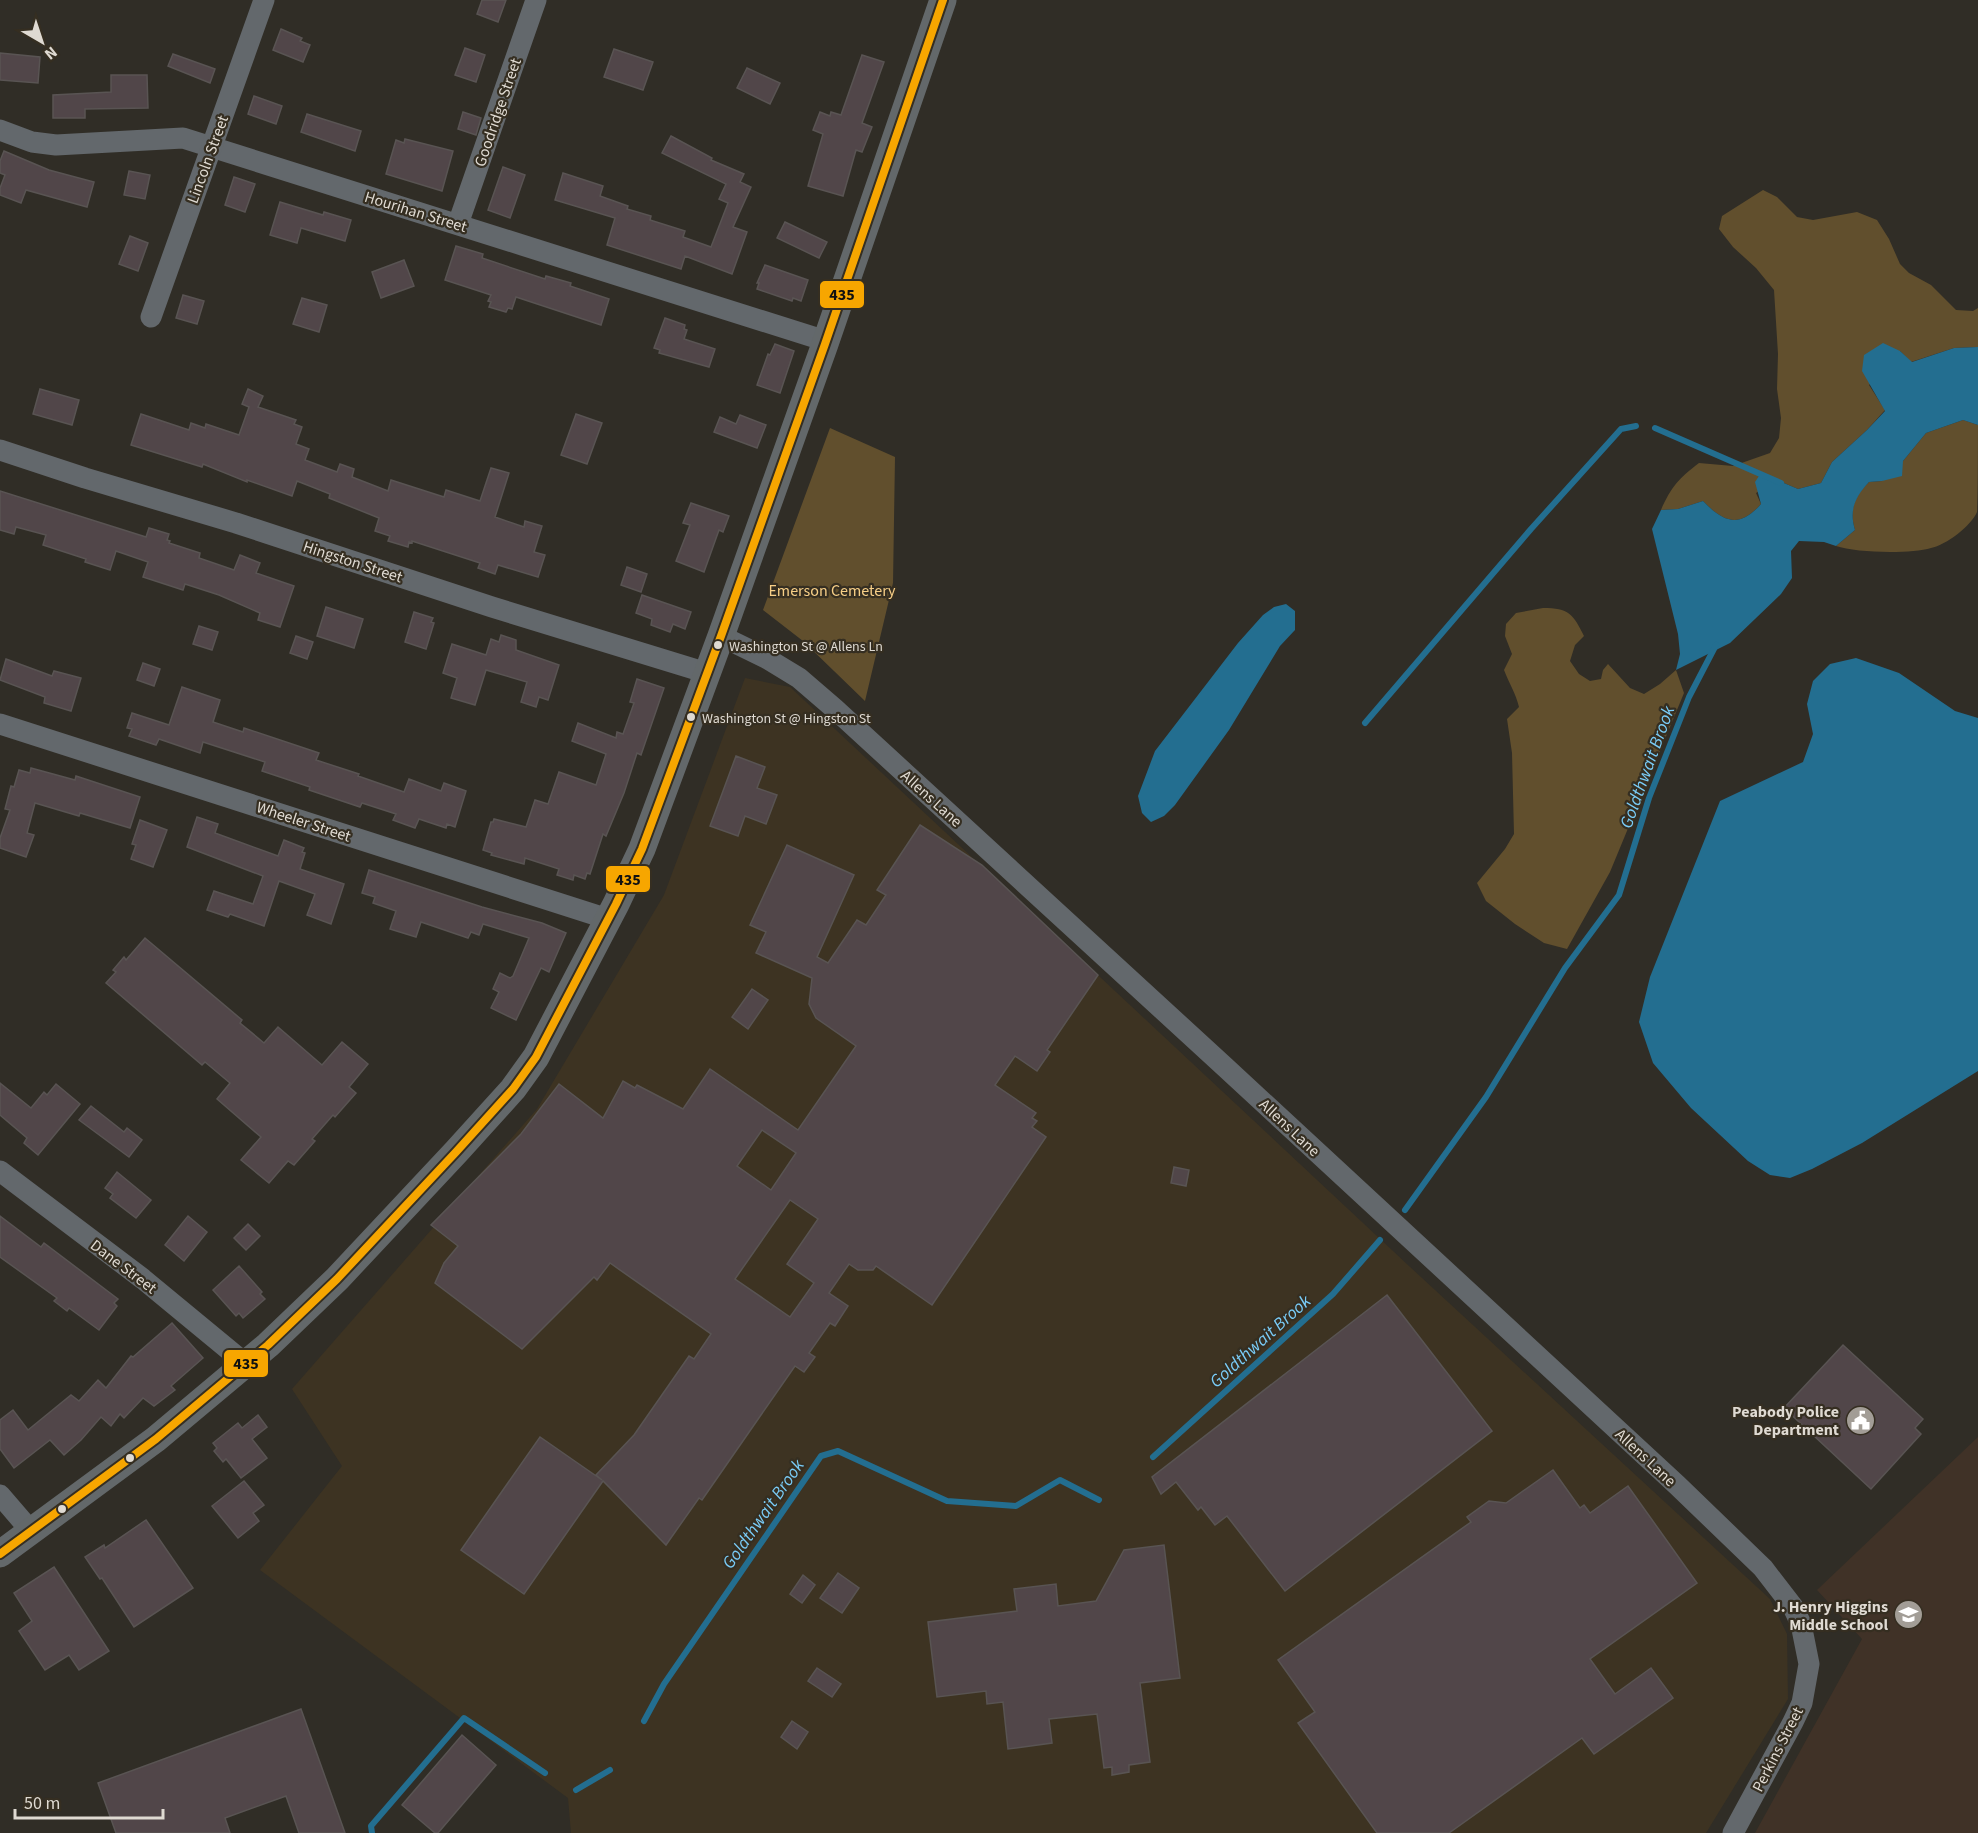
<svg xmlns="http://www.w3.org/2000/svg" width="1978" height="1833" viewBox="0 0 1978 1833" font-family="'Source Sans 3',sans-serif">
  <rect width="100%" height="100%" fill="#302d26"/>
  <path fill="#3d3322" d="M745 678 790 687 1409 1266 1770 1599 1787 1634 1788 1699 1706 1833H571L568 1798 260 1570 342 1466 292 1389 537 1109 664 895Z"/>
  <path fill="#403227" d="M1978 1437V1833H1755L1862 1639 1817 1590Z"/>
  <g fill="#614f2d">
    <path d="M1763 190 1777 197 1797 217 1813 220 1857 212 1877 220 1889 239 1900 264 1909 273 1931 285 1956 310 1973 311 1978 308V347L1954 348 1911 362 1900 351 1869 385 1885 410 1867 430 1832 462 1821 483 1798 489 1777 480 1756 493 1761 504C1740 528 1724 523 1703 501L1678 509 1661 510C1671 487 1679 478 1699 463L1733 466 1770 453 1779 438 1781 418 1777 389 1778 354 1774 290 1756 268 1733 247 1719 229 1722 216Z"/>
    <path d="M1963 420 1978 425C1978 440 1978 504 1977 512 1971 526 1946 545 1931 548 1911 554 1856 553 1836 546L1855 530C1849 509 1854 497 1869 482L1882 481 1903 461 1926 433Z"/>
    <path d="M830 428 895 457 893 583 865 701 803 641 763 610Z"/>
    <path d="M1543 608C1569 608 1573 614 1584 636L1575 645 1570 661 1579 674 1590 681 1601 679 1603 670 1608 664 1630 688 1644 694 1660 684 1676 670 1684 693 1610 872 1567 949 1544 943 1515 924 1486 901 1477 883 1505 849 1514 834 1512 753 1507 719 1519 707C1516 694 1509 683 1504 670L1512 654 1505 636 1506 624 1516 613Z"/>
  </g>
  <g fill="#236e90">
    <path d="M1883 343 1900 351 1912 362 1954 348 1978 347V425L1963 420 1926 433 1903 461 1902 476 1882 481 1869 482C1855 497 1849 510 1855 530L1836 546 1824 542 1799 541 1791 551 1792 578 1781 594 1730 643 1676 670 1680 654 1678 634 1652 529 1661 510 1678 509 1703 501C1724 523 1740 528 1761 504L1755 482 1759 476 1777 480 1798 489 1821 483 1832 462 1867 430 1885 411 1862 371 1864 355Z"/>
    <path d="M1286 604 1295 611V630L1280 646 1229 730 1175 805 1164 816 1151 822 1142 813 1138 796 1155 751 1238 643 1263 615 1274 607Z"/>
    <path d="M1856 658 1899 673 1955 711 1978 718V1071L1862 1143 1812 1169 1790 1178 1770 1175 1748 1161 1691 1108 1653 1063 1639 1022 1650 977 1720 801 1803 762 1813 734 1807 704 1813 681 1830 664Z"/>
  </g>
  <g fill="none" stroke-linecap="round" stroke-linejoin="round">
    <g stroke="#236e90" stroke-width="6">
      <path d="M1655 428 1781 483"/>
      <path d="M1365 723 1531 529 1621 429 1636 426"/>
      <path d="M1405 1210 1486 1097 1565 968 1619 895 1649 798 1689 697 1716 645"/>
      <path d="M1153 1457 1333 1294 1380 1240"/>
      <path d="M644 1721 664 1684 821 1456 838 1451 947 1501 1016 1506 1060 1480 1099 1500"/>
      <path d="M576 1790 610 1770"/>
      <path d="M372 1833 371 1826 464 1718 545 1773"/>
    </g>
  </g>
  <g fill="#514649" stroke="#595453" stroke-width="1.5" fill-rule="evenodd">
    <path d="M482 0H506L498 22 477 14Z"/>
    <path d="M281 29 302 38 300 41 310 45 303 62 273 50Z"/>
    <path d="M465 48 485 55 476 82 455 75Z"/>
    <path d="M614 49 653 62 643 90 604 77Z"/>
    <path d="M0 53 40 57 38 83 0 80Z"/>
    <path d="M173 54 215 69 210 83 168 66Z"/>
    <path d="M862 55 884 62 862 123 872 127 862 152 856 150 843 196 808 186 823 134 813 130 820 112 830 116 831 112 841 115Z"/>
    <path d="M747 68 780 83 770 104 737 88Z"/>
    <path d="M111 75H147L148 108 85 109V118H53V95L111 92Z"/>
    <path d="M254 96 282 106 276 124 248 114Z"/>
    <path d="M463 112 481 118 476 135 458 129Z"/>
    <path d="M307 114 361 131 355 151 301 132Z"/>
    <path d="M671 136 712 158 711 160 744 174 740 182 751 187 733 227 747 232 732 274 685 256 681 269 607 245 615 218 555 200 563 173 603 186 600 196 628 206 627 209 651 216 650 220 685 231 683 237 711 247 728 203 719 199 726 184 662 153Z"/>
    <path d="M405 139 453 151 442 191 386 174 396 140 404 143Z"/>
    <path d="M4 151 49 170 94 182 87 207 26 190 21 203 0 195V188L5 175 0 173V161Z"/>
    <path d="M503 167 525 175 510 218 488 210Z"/>
    <path d="M129 171 150 175 145 199 124 195Z"/>
    <path d="M234 177 255 184 245 212 225 205Z"/>
    <path d="M280 202 323 215 324 212 351 220 345 241 301 228 297 243 270 235Z"/>
    <path d="M785 222 827 242 819 258 777 238Z"/>
    <path d="M130 236 148 243 138 271 119 264Z"/>
    <path d="M456 246 483 254 482 258 545 279 546 276 571 283 570 286 609 299 601 325 516 297 512 309 508 308 506 312 489 307 491 302 488 301 491 295 445 280Z"/>
    <path d="M404 260 414 286 381 298 372 272Z"/>
    <path d="M765 265 808 280 801 301 793 298 792 301 757 289 759 283H757Z"/>
    <path d="M183 295 204 301 197 324 176 318Z"/>
    <path d="M302 298 327 305 319 332 293 324Z"/>
    <path d="M665 318 685 325 684 329 687 330 684 339 715 349 709 367 659 353 660 350 654 348Z"/>
    <path d="M775 344 794 351 780 393 757 385 768 354 770 355Z"/>
    <path d="M40 389 79 400 72 425 33 414Z"/>
    <path d="M248 389 263 396 258 407 296 420 294 424 302 427 296 444 309 449 305 460 337 472 340 464 354 469 352 477 388 491 391 480 444 497 446 490 480 501 491 468 509 473 495 517 524 527 525 521 542 526 534 552 545 555 538 577 498 565 495 574 478 568 480 563 412 541V543L409 542 408 547 388 541 390 536 375 531 379 518 329 498 330 494 297 481 292 496 247 480V482L203 464 202 467 131 445 141 414 189 430 191 423 205 428 206 424 239 435 249 407 242 404Z"/>
    <path d="M576 414 602 423 587 464 561 455Z"/>
    <path d="M740 415 766 425 757 448 714 432 720 417 736 424Z"/>
    <path d="M0 491 146 537 149 528 169 534 167 540 170 541 169 543 200 553 199 558 234 570 240 555 260 563 256 573 294 586 280 627 258 620 260 613 219 595 185 584 183 590 143 577 148 562 116 551 110 570 85 562 86 559 43 545 46 535 16 527 14 534 0 530Z"/>
    <path d="M691 503 729 516 723 532 719 530 704 572 676 561 690 525 683 523Z"/>
    <path d="M627 567 647 574 641 592 621 585Z"/>
    <path d="M642 595 691 612 685 629 673 624 670 632 651 625 652 619 636 613Z"/>
    <path d="M326 607 363 619 354 648 317 636Z"/>
    <path d="M414 612 433 618 431 622 434 623 426 649 405 642Z"/>
    <path d="M199 626 218 632 212 650 193 644Z"/>
    <path d="M501 635 516 640V650L559 665 548 700 539 697 536 707 521 702 527 682 486 670 475 705 451 698 457 678 443 673 452 644 486 655 491 639 499 642Z"/>
    <path d="M296 636 313 642 307 659 290 653Z"/>
    <path d="M6 659 52 676 54 671 81 678 71 711 44 703 45 697 0 680Z"/>
    <path d="M143 663 160 669 154 686 137 680Z"/>
    <path d="M637 679 664 688 641 755 637 753 624 793 606 836 603 834 590 874 587 873 585 879 574 875 573 880 557 875 559 869 525 858 524 864 491 855 492 853 483 850 491 822H493L494 819 526 827 535 800 548 804 559 772 596 785 606 754 572 741 578 723 616 738 617 732 623 734 634 703 630 702Z"/>
    <path d="M182 687 220 700 213 722 243 732 244 728 319 753 316 760 359 774 358 776 404 792 409 779 441 791 444 783 466 791 455 827 447 824 446 828 419 819 415 828 393 820 396 814 362 803 360 807 309 790 310 787 262 771 265 762 203 742 200 753 159 739 156 745 129 736 132 729 127 728 132 713 169 725Z"/>
    <path d="M736 756 765 767 757 788 777 795 766 824 745 816 738 836 710 826Z"/>
    <path d="M31 768 75 780 76 776 140 797 130 828 80 813 79 816 35 803 27 833 34 835 26 857 0 848V838L10 810 5 809 11 786 14 787 19 770 30 773Z"/>
    <path d="M197 817 218 824 215 833 278 856 284 840 304 848 302 852 305 853 300 869 344 884 331 924 307 915 315 894 279 881 264 926 230 914 228 917 207 910 214 891 253 904 263 876 187 847Z"/>
    <path d="M140 820 167 830 153 867 131 859 136 845 132 844Z"/>
    <path d="M920 825 982 865 1098 975 1047 1050 1050 1052 1037 1071 1015 1056 995 1085 1036 1113 1032 1118 1037 1121 1032 1127 1046 1137 932 1305 876 1266 873 1270H858L849 1264 829 1293 848 1306 835 1326 830 1323 809 1353 815 1357 804 1372 795 1366 702 1500 699 1498 666 1545 603 1481 524 1594 461 1550 540 1437 602 1480 596 1475 634 1435 689 1356 694 1359 711 1334 610 1263 597 1280 594 1277 522 1349 435 1283 444 1263 458 1246 431 1225 521 1134 559 1084 603 1118 623 1081 635 1088 637 1085 683 1109 710 1069 798 1130 856 1046 816 1018 809 1004 812 978 756 953 766 932 750 925 787 845 854 875 817 957 828 963 857 920 866 925 886 895 877 890ZM762 1130 796 1153 771 1190 737 1166ZM790 1200 818 1219 787 1264 814 1283 790 1317 735 1279Z"/>
    <path d="M369 870 482 907 542 923 566 933 549 972 541 968 516 1020 491 1008 499 992 493 989 500 973 510 978 513 976 529 938 483 924 479 935 471 932 468 938 421 922 416 937 390 929 396 911 373 903 375 897 362 893Z"/>
    <path d="M145 938 242 1020 240 1023 264 1043 278 1027 322 1065 342 1042 368 1064 349 1087 356 1093 335 1117 333 1115 312 1139 315 1141 294 1165 288 1161 269 1183 241 1160 261 1137 217 1099 230 1083 205 1062 202 1065 106 983 116 972 113 970 124 957 126 960Z"/>
    <path d="M752 989 768 1000 748 1029 732 1017Z"/>
    <path d="M0 1083 31 1108 44 1092 47 1095 56 1084 80 1104 38 1155 24 1143 27 1138 0 1115Z"/>
    <path d="M91 1106 124 1132 127 1128 142 1140 129 1157 79 1120Z"/>
    <path d="M1174 1167 1189 1170 1186 1186 1171 1183Z"/>
    <path d="M117 1172 151 1200 136 1218 110 1198 113 1194 105 1188Z"/>
    <path d="M0 1216 41 1247 44 1243 118 1299 114 1303 117 1306 99 1330 69 1308 67 1311 54 1301 57 1298 0 1257Z"/>
    <path d="M188 1216 207 1232 184 1261 165 1245Z"/>
    <path d="M248 1224 260 1236 246 1250 234 1238Z"/>
    <path d="M239 1266 262 1292 260 1294 265 1299 243 1318 239 1313 236 1316 213 1290Z"/>
    <path d="M1387 1295 1492 1431 1285 1591 1227 1516 1215 1525 1201 1507 1198 1510 1176 1482 1161 1494 1152 1477Z"/>
    <path d="M172 1323 203 1358 171 1386 175 1390 154 1406 143 1398 124 1418 120 1414 111 1426 101 1417 81 1440 64 1455 50 1440 14 1468 0 1449V1420L13 1410 28 1430 71 1395 79 1401 98 1380 106 1388 131 1356 133 1357Z"/>
    <path d="M1843 1345 1923 1419 1915 1428 1921 1434 1871 1489 1784 1408Z"/>
    <path d="M258 1415 267 1427 252 1439 267 1458 241 1478 226 1459 223 1462 214 1451 217 1448 213 1443 238 1423 242 1428Z"/>
    <path d="M1553 1470 1580 1508 1584 1505 1590 1513 1628 1486 1697 1583 1590 1659 1615 1694 1651 1668 1673 1698 1594 1754 1582 1738 1449 1833H1377L1298 1723 1315 1712 1278 1660 1471 1522 1467 1517 1489 1501 1506 1503Z"/>
    <path d="M244 1481 264 1505 253 1513 259 1521 238 1538 212 1506Z"/>
    <path d="M146 1520 193 1588 134 1627 102 1578 100 1579 85 1557 104 1545 105 1548Z"/>
    <path d="M1164 1545 1180 1678 1140 1683 1150 1762 1129 1765V1772L1112 1775V1767L1104 1768 1097 1714 1049 1719 1052 1743 1008 1749 1003 1702 987 1704 986 1691 937 1697 928 1622 1017 1611 1014 1589 1056 1584 1058 1606 1096 1601 1124 1550Z"/>
    <path d="M54 1567 109 1651 79 1670 69 1655 45 1670 19 1631 32 1621 14 1593Z"/>
    <path d="M838 1573 859 1588 842 1613 820 1598Z"/>
    <path d="M803 1575 815 1585 802 1603 790 1594Z"/>
    <path d="M817 1668 841 1684 832 1697 808 1681Z"/>
    <path d="M301 1709 345 1833H299L286 1796 225 1818 230 1833H116L98 1783Z"/>
    <path d="M792 1721 808 1732 797 1749 781 1737Z"/>
    <path d="M462 1735 496 1765 438 1833H435L402 1805Z"/>
  </g>
  <g fill="none" stroke-linecap="round" stroke-linejoin="round">
    <g stroke="#63686c" stroke-width="21">
      <path d="M0 130 32 142 56 145 183 138 826 341"/>
      <path d="M458 224 536 0"/>
      <path d="M151 317 264 0"/>
      <path d="M0 450 85 478 236 523 492 607 707 673"/>
      <path d="M721 636 766 658 799 678 835 709 1225 1067 1677 1485 1763 1568 1793 1607 1801 1624 1809 1664 1802 1703 1793 1722 1733 1833"/>
      <path d="M0 724 608 919"/>
      <path d="M0 1171 143 1279 246 1364"/>
      <path d="M0 1495 31 1531"/>
    </g>
    <path stroke="#63686a" stroke-width="27" d="M0 1554 156 1439 268 1345 337 1279 456 1152 513 1089 536 1057 616 904 642 849 721 636 825 344 943 0"/>
    <defs>
      <path id="bus-1" d="M0 1554 156 1439 268 1345 337 1279 456 1152 513 1089 536 1057 616 904 642 849 721 636 825 344 943 0"/>
    </defs>
    <use href="#bus-1" stroke="#352e21" stroke-width="12"/>
    <use href="#bus-1" stroke="#f7a600" stroke-width="8"/>
  </g>
  <defs>
    <symbol id="civic-disc" viewBox="-11 -11 22 22"><circle r="9.5" fill="#a29d96" stroke="#352e21"/><path d="M-.6-6.5H3V-4.5H.6V-3L4-1V1h2V6H-6V1h2V-1L-.6-3ZM-1.2 2.5V6h2.4V2.5Z" fill="#fff"/></symbol>
    <symbol id="school-disc" viewBox="-11 -11 22 22"><circle r="9.5" fill="#a29d96" stroke="#352e21"/><path d="M0-5L7-2L0 1L-7-2ZM-4 1L0 2.5L4 1V4Q0 6-4 4Z" fill="#fff"/></symbol>
  </defs>
  <g fill-rule="evenodd">
    <use href="#civic-disc" x="1844" y="1404" width="33" height="33"/>
    <use href="#school-disc" x="1892" y="1598" width="33" height="33"/>
  </g>
  <g fill="#dfdad2" stroke="#352e21" stroke-width="2">
    <circle cx="718" cy="645" r="5"/>
    <circle cx="691" cy="717" r="5"/>
    <circle cx="130" cy="1458" r="5"/>
    <circle cx="62" cy="1509" r="5"/>
  </g>
  <g text-anchor="middle" stroke-width="4.5" stroke-linejoin="round" paint-order="stroke">
    <g font-size="14" fill="#dfdad2" stroke="#352e21" text-anchor="start">
      <text x="729" y="651">Washington St @ Allens Ln</text>
      <text x="702" y="723">Washington St @ Hingston St</text>
    </g>
    <g font-size="16" fill="#dfdad2" stroke="#352e21">
      <text transform="translate(497 112) rotate(-71)" y="6">Goodridge Street</text>
      <text transform="translate(207 159) rotate(-70)" y="6">Lincoln Street</text>
      <text transform="translate(416 211) rotate(17)" y="6">Hourihan Street</text>
      <text transform="translate(353 561) rotate(18)" y="6">Hingston Street</text>
      <text transform="translate(932 798) rotate(42)" y="6">Allens Lane</text>
      <text transform="translate(304 821) rotate(18)" y="6">Wheeler Street</text>
      <text transform="translate(1290 1127) rotate(43)" y="6">Allens Lane</text>
      <text transform="translate(124 1266) rotate(37)" y="6">Dane Street</text>
      <text transform="translate(1646 1457) rotate(43)" y="6">Allens Lane</text>
      <text transform="translate(1777 1749) rotate(-63)" y="6">Perkins Street</text>
    </g>
    <g font-size="16" fill="#f7cf87" stroke="#352e21">
      <text x="832" y="596">Emerson Cemetery</text>
    </g>
    <g font-size="16" font-weight="bold" fill="#dfdad2" stroke="#352e21" text-anchor="end">
      <text x="1839" y="1417">Peabody Police<tspan x="1839" dy="18">Department</tspan></text>
      <text x="1888" y="1612">J. Henry Higgins<tspan x="1888" dy="18">Middle School</tspan></text>
    </g>
    <g font-size="18" font-style="italic" fill="#7accf7" stroke="#352e21">
      <text transform="translate(1647 767) rotate(-70)" y="6">Goldthwait Brook</text>
      <text transform="translate(1260 1341) rotate(-42)" y="6">Goldthwait Brook</text>
      <text transform="translate(763 1514) rotate(-55)" y="6">Goldthwait Brook</text>
    </g>
  </g>
  <g stroke="#352e21" stroke-width="2">
    <rect x="819" y="280" width="46" height="29" rx="6" fill="#f7a600"/>
    <rect x="605" y="865" width="46" height="28" rx="6" fill="#f7a600"/>
    <rect x="223" y="1349" width="46" height="29" rx="6" fill="#f7a600"/>
  </g>
  <g font-size="16" text-anchor="middle" font-weight="bold" fill="#111">
    <text x="842" y="300">435</text>
    <text x="628" y="885">435</text>
    <text x="246" y="1369">435</text>
  </g>
  <g transform="translate(42 42) rotate(141)" stroke="#352e21" stroke-width="4.5" paint-order="stroke">
  <path d="M0-4.5L10 22L0 15L-10 22Z" fill="#dfdad2"/>
  <text y="-9" font-size="16" font-weight="bold" text-anchor="middle" fill="#dfdad2">N</text>
  </g>
  <path d="M15 1809v9h148v-9" fill="none" stroke="#dfdad2" stroke-width="3"/>
  <text x="24" y="1809" font-size="18" fill="#dfdad2" stroke="#352e21" stroke-width="4.5" paint-order="stroke">50 m</text>
</svg>
